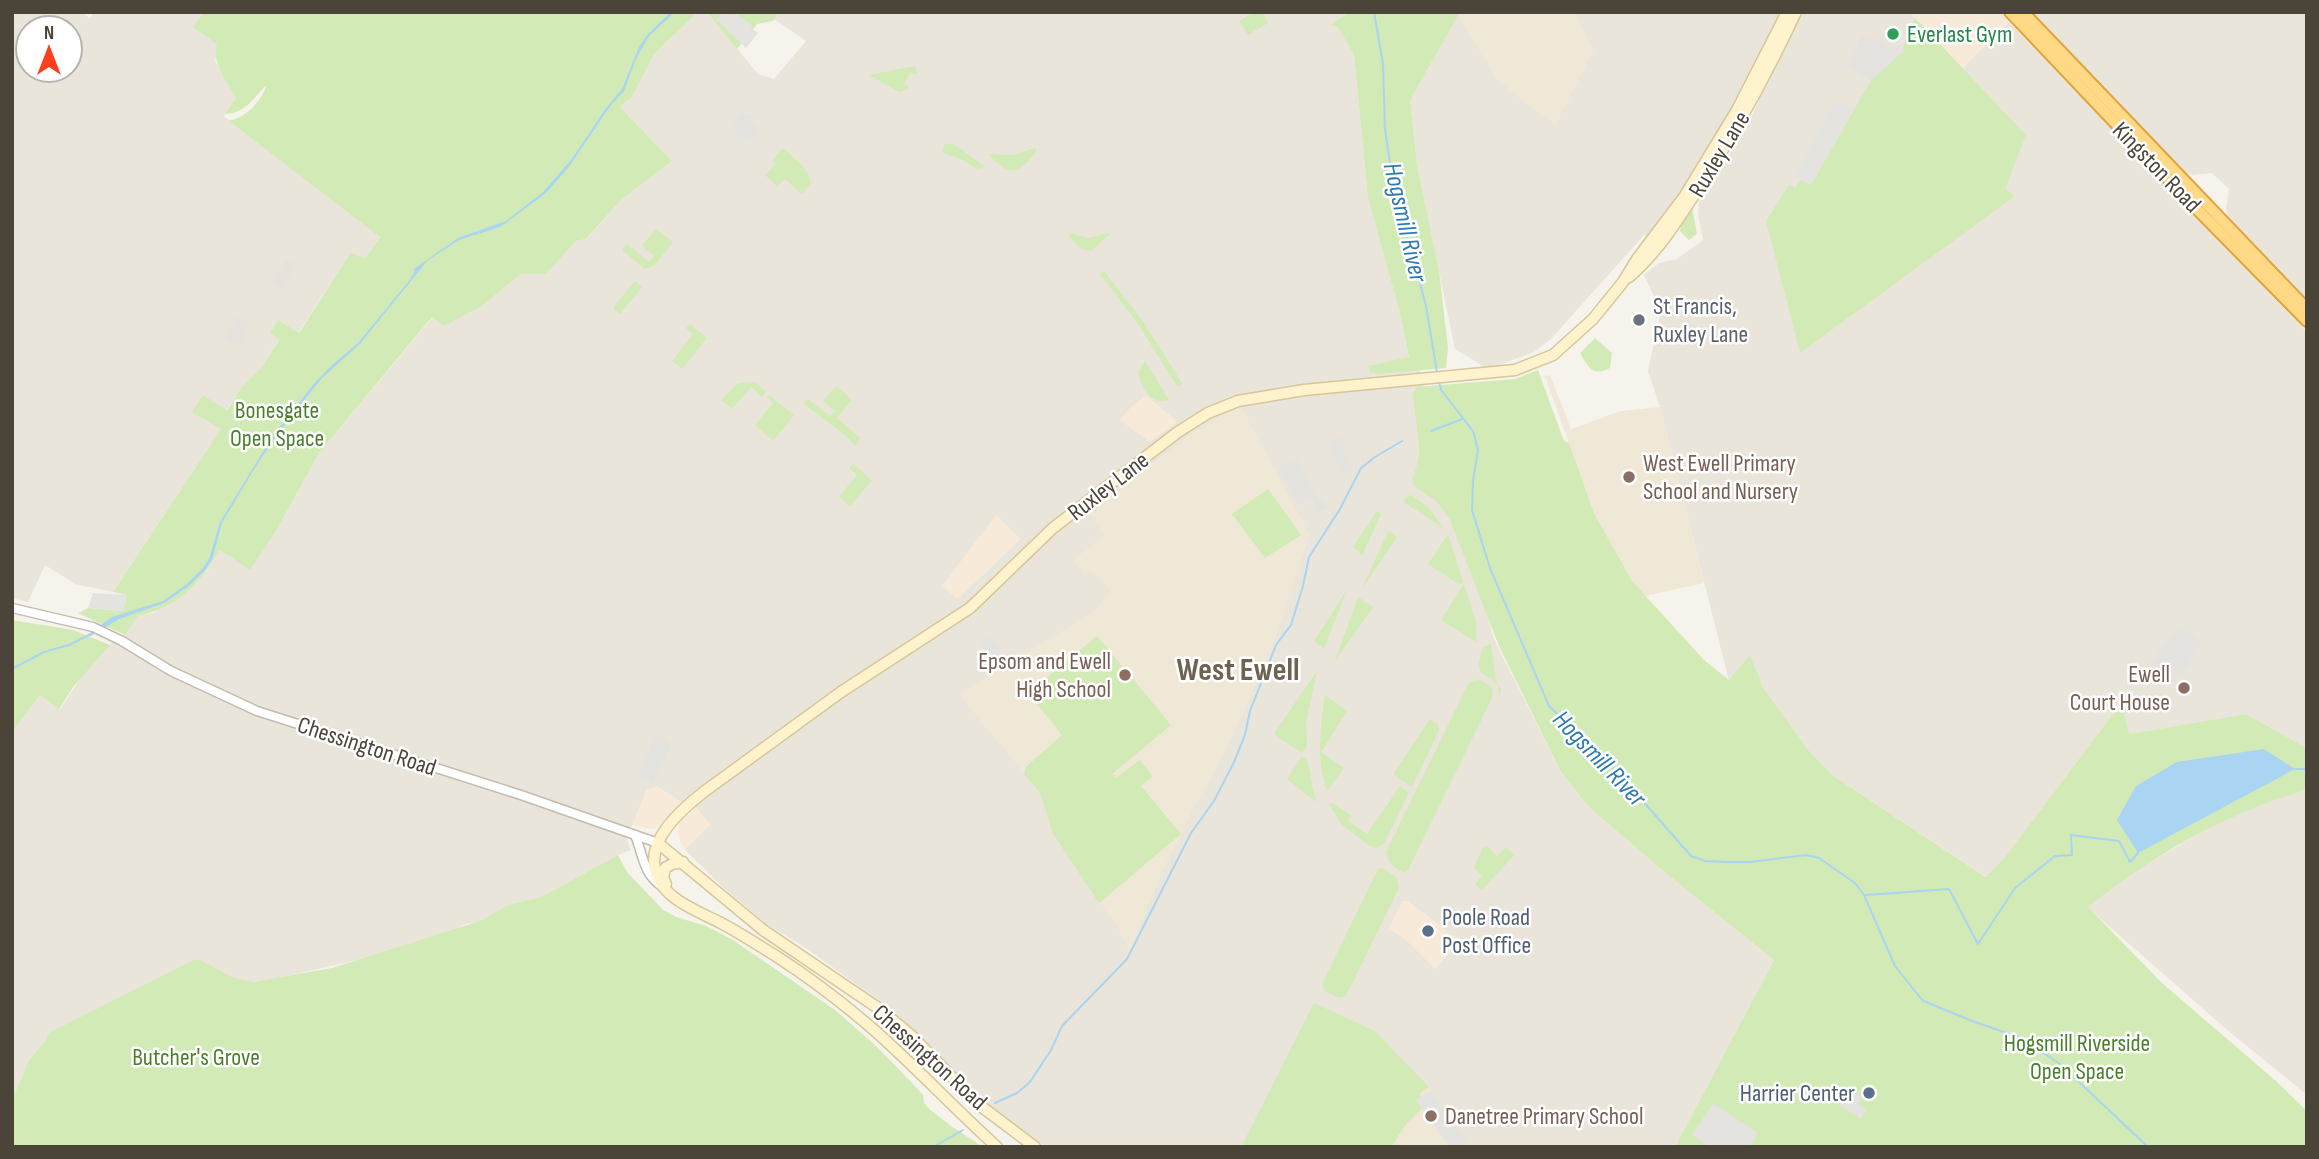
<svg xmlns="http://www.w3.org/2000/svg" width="2319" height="1159" viewBox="0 0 2319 1159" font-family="'Sofia Sans Condensed',sans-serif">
  <rect width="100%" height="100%" fill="#f6f3ec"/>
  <g fill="#eae5da" fill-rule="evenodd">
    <path d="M12 12H80L90 18 94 12H204L201 18 223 30 215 61 236 98 224 116 380 236 365 260 351 252 298 333 278 321 270 333 279 339 262 367 241 388 226 410 203 395 221 429 113 592 75 584 45 565 28 602 12 598ZM28 28H70V70H28Z"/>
    <path d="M698 12H707L758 74 774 79 806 41 774 19 779 12H1365L1338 26 1354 55 1368 198 1399 310 1409 358 1419 369 1494 639 1561 772 1589 807 1663 871 1774 960 1675 1147H1045L981 1099 887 1006 800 944 766 924 727 891 685 850 710 825 696 808 682 803 657 786 632 825 627 840 631 850 618 855 541 897 508 905 480 922 466 924 441 936 370 957 270 980 254 982 232 977 197 960 44 1043 29 1060 12 1100V732L40 695 60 709 82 676 114 640 125 635 138 616 154 613 207 571 220 549 250 569 276 531 319 453 433 317 482 306 521 274H546L576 241 587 239 621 200 672 161 620 107 632 97 654 54Z"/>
    <path d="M1574 12H1780L1738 101 1689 182 1650 238 1644 235 1551 339 1534 352 1488 369 1455 349 1417 165 1410 100 1458 15 1498 79 1593 51Z"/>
    <path d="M1799 12H1910L1963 68 2009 22 2307 332V748L2246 714 2129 734 2123 708 2112 715 2005 857 1987 877 1832 775 1810 752 1764 689 1750 656 1729 681 1660 407 1648 371 1661 311 1644 275 1659 263 1677 259 1703 240 1698 215 1699 201 1746 129Z"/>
    <path d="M2033 12H2307V300L2228 216 2226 209 2229 189 2212 173 2192 175 2186 173Z"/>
    <path d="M2307 790V1095L2225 1028 2087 907 2123 878 2221 821 2285 796Z"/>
  </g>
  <g fill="#f7ead8">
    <path d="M1910 12H2000L2009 22 1963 68Z"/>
    <path d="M1146 395 1178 422 1150 442 1120 420 1129 409Z"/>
    <path d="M996 515 1021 539 958 599 942 586Z"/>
    <path d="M657 786 682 803 656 828 650 829 632 825 646 790Z"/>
    <path d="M696 808 710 824 685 850 678 836 679 823Z"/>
    <path d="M1402 901H1408L1460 941 1435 969 1408 942 1389 928Z"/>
  </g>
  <g fill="#e6e2dd">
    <path d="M286 259 296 264 282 288 272 283Z"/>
    <path d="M237 317 250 324 245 331 250 334 242 347 237 343 236 345 225 337Z"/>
  </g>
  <g fill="#efe8d6">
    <path d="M1460 12H1574L1594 50 1556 124 1520 99 1498 79 1458 15Z"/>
    <path d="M1550 375 1571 429 1621 411 1660 407 1704 583 1645 596 1632 581 1594 513 1546 379 1543 377Z"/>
    <path d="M1241 407 1310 535 1269 657 1223 756 1192 811 1160 876 1130 951 1118 928 1053 834 1040 793 959 694 1090 614 1098 607 1110 592 1098 576 1088 571 1084 573 1074 560 1105 535 1089 513 1185 438 1217 417Z"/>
    <path d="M1429 1087 1470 1147H1391L1406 1124 1422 1109 1416 1100 1419 1094Z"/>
  </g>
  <g fill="#d2eab5">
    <path d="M204 12H698L654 54 632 97 620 107 672 161 621 200 586 239 576 241 546 274H521L482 306 444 326 432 317 319 453 276 531 250 570 220 550C199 584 179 607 138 616L125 635 78 613 88 608 123 611 127 595 113 592 221 429 192 412 203 395 227 410 241 388 262 367 279 340 270 333 278 320 299 333 351 252 365 259 380 237 229 121C248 116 260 102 267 85 253 97 247 113 225 114L236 98C227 82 211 63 217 44L193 27Z"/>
    <path d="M707 12H779L773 21 757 24 737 49Z"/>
    <path d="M1254 12H1263L1268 23 1248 35 1239 21Z"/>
    <path d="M1346 12H1460L1410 100 1417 165 1439 271 1448 348 1446 368 1376 374 1370 372 1368 366 1409 357 1399 310 1368 198 1354 55 1338 27 1330 25 1347 14Z"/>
    <path d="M1915 18 2026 135 2005 189 2015 196 1800 353 1766 221 1789 185 1795 188 1800 180 1811 185 1871 80 1900 54Z"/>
    <path d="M915 66 917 75 911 72 904 83 909 88 899 92 869 75Z"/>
    <path d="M945 144H954L985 167 978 169 958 158 943 153 942 150Z"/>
    <path d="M783 148C795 159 808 167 811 183L802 194 785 179 777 186 765 175 776 164 772 160Z"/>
    <path d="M1035 148 1037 151C1016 176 1012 177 987 154L1013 155Z"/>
    <path d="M1692 207 1697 234 1689 240 1680 231 1682 221Z"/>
    <path d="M656 229 673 242 655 265 645 269 622 250 627 244 649 262 654 256 642 246Z"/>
    <path d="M1070 233 1088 238 1108 233 1109 235 1091 251C1080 252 1075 243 1069 236Z"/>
    <path d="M1104 271 1142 320 1182 383 1180 386H1177L1138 324 1100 274Z"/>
    <path d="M635 281 642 287 620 314 613 308Z"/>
    <path d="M690 324 707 338 682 369 672 361 693 334 686 328Z"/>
    <path d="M1595 338 1612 353 1610 368C1592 377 1589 368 1580 353Z"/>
    <path d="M1145 361 1169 400C1151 406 1141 388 1138 372Z"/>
    <path d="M1538 370 1564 441 1569 443 1594 513 1632 581 1704 660 1729 680 1750 655 1764 689 1810 752 1832 775 1986 877 2005 857 2112 715 2123 708 2129 734 2246 714 2307 748V790C2228 812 2151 856 2088 907L2162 983 2276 1081 2307 1111V1147H1675L1774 960 1663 871 1589 807 1561 772 1499 646 1450 520 1437 502 1414 486 1413 479 1419 457V444L1413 396 1416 387 1515 379Z"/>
    <path d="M755 382 766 392 762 397 751 387 732 409 721 400 738 383Z"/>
    <path d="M836 386 852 399 837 418 860 438 855 446 846 436 804 404 808 399 830 416 835 411 823 401Z"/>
    <path d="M769 395 794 415 773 441 755 425 773 403 767 397Z"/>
    <path d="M853 464 872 480 850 506 839 497 857 475 849 468Z"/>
    <path d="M1268 489 1301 535 1265 558 1232 514Z"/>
    <path d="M1411 495 1429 508 1443 528 1404 502 1406 497Z"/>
    <path d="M1377 511 1381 514 1362 555 1353 547Z"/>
    <path d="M1388 531 1397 537 1362 589Z"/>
    <path d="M1448 534 1463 581 1460 585 1428 564Z"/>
    <path d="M1464 584 1476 622V642L1441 620Z"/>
    <path d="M1347 590 1324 649 1314 641Z"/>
    <path d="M1358 597 1373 607 1335 661Z"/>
    <path d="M12 620 73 630 110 645 73 687 59 709 40 695 12 732Z"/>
    <path d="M1097 636 1171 725 1112 774 1116 778 1140 760 1153 776 1141 786 1181 834 1099 903 1053 834 1040 793 1024 774 1026 767 1062 735 1032 698 1042 690 1038 685Z"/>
    <path d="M1491 644 1496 680 1501 690 1499 696 1498 685C1477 666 1475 678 1483 647Z"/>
    <path d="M1317 671 1306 723 1307 745 1302 753 1275 735V732Z"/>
    <path d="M1480 680 1492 687 1493 696 1408 870 1404 873C1396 870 1386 861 1386 852L1468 684 1472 681Z"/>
    <path d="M1325 695 1347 711 1321 752 1344 768 1327 791C1316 759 1320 728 1325 695Z"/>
    <path d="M1430 719 1438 725 1439 730 1412 787 1394 775V773Z"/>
    <path d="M1302 756 1307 759 1316 802 1287 779Z"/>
    <path d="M1400 786 1409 793 1384 844 1376 848 1371 847 1340 823 1329 803H1332L1351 815 1348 821 1367 834Z"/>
    <path d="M1487 846 1497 856 1506 847 1514 855 1482 890 1475 884 1482 876 1474 868 1482 849Z"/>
    <path d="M618 855 627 872 663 910 676 917 706 926 733 940 835 1010 875 1045 914 1085 923 1095 924 1103 928 1108 951 1126 983 1147H12V1100L29 1060 44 1043 49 1033 194 960H200L232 977 254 982 332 968 480 921 508 905 541 897Z"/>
    <path d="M1382 868 1396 877 1399 888 1346 996 1339 998 1325 991 1322 984 1378 869Z"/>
    <path d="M1314 1003 1375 1031 1429 1087 1419 1094 1421 1097 1416 1100 1422 1108 1406 1124 1391 1147H1241Z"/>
  </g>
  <g fill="#e5e3e0">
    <path d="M723 12 731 15 734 12 752 25 751 28 758 33 746 48 716 19Z"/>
    <path d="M1862 35 1895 49 1896 46 1905 50 1871 80 1848 67Z"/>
    <path d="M1835 103H1843L1854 109 1811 185 1795 177Z"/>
    <path d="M742 111 746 115 749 113 753 116 749 120 760 130 748 143 734 131 738 127 732 121Z"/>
    <path d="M1340 437 1343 439 1345 454 1353 470 1343 474 1328 442Z"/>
    <path d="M1297 458 1314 494 1319 501 1324 499 1328 508 1319 512 1312 499 1298 505 1278 467Z"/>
    <path d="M93 593 127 595 123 611 88 608Z"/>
    <path d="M2178 626 2202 641 2195 650 2188 668 2182 669 2183 673 2174 675 2175 681 2169 683 2149 667Z"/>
    <path d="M991 637 1002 654 987 662 979 644Z"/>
    <path d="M656 735 672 743 653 782 638 776Z"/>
    <path d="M1849 1089 1862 1097 1858 1104 1866 1109 1861 1119 1839 1105Z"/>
    <path d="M1431 1091 1470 1147H1450L1416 1100Z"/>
    <path d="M1713 1103 1758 1133 1749 1147H1710L1692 1135Z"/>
  </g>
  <g fill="#a9d4f2">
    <path d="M671 12H675L649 36 636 59 624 91 611 105 568 168 545 194 500 227 459 240 427 261 360 344 322 378 276 436 253 471 222 523 212 560 204 571 189 586 164 603 119 619 91 636 87 635 112 617 163 601 187 584 202 569 209 559 220 522 274 434 313 385 330 367 358 343 408 282 414 273V269L458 238 506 221 543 192 571 160 606 108 622 89 639 47 647 35Z"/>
    <path d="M2264 749 2295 769 2138 853 2117 820 2136 786 2177 762Z"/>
  </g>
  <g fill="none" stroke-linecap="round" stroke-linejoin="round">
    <g stroke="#a9d4f2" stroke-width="2">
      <path d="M1374 12 1383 64 1385 129 1393 183 1426 306 1437 372"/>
      <path d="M1439 381 1441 390 1473 431 1478 450 1473 481 1472 510 1490 568 1549 706 1619 774 1691 856 1705 861 1728 862H1750L1806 855 1819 858 1855 883 1864 895 1895 966 1923 1001 1975 1022 2021 1038 2060 1064 2148 1147"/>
      <path d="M1431 431 1462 419"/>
      <path d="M12 669 44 652 69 645 89 635"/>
      <path d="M2295 769H2307"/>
      <path d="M1866 895 1949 889 1978 944 2015 888 2055 856 2072 855 2071 835 2119 841 2130 862 2138 853"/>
      <path d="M995 1103 1017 1093 1030 1082 1051 1050 1062 1026 1127 959 1191 833 1214 801 1234 762 1245 735 1250 711 1276 645 1291 625 1303 586 1309 557 1340 509 1361 468 1375 457 1402 441"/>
      <path d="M933 1147 963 1130"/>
    </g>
    <defs>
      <g id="tertiary">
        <path d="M12 608 93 627 122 641 171 671 257 711 521 795 658 843"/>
        <path d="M635 835C643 854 643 875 663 887"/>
      </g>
      <g id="secondary">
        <path d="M1629 277C1657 253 1676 223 1696 192 1734 135 1767 74 1796 12"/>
        <path d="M658 843 763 930 878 1008 912 1036 978 1104 1035 1147"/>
        <path d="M666 884 663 878 665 868 672 864 683 862"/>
        <path d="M997 1147C955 1109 916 1067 874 1030 843 1003 810 978 776 956 758 945 740 933 721 923 698 911 664 900 656 873 645 840 682 809 705 791L841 692 970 608 1053 528 1178 432 1208 413 1238 401 1304 390 1515 370 1553 355 1593 319 1623 282 1637 259 1684 197 1737 110 1787 12"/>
      </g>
      <g id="trunk">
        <path d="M2010 12 2190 202 2307 321"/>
        <path d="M2023 12 2307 309"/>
      </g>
    </defs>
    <use href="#tertiary" stroke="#c2bbae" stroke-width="11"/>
    <use href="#secondary" stroke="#d6c79b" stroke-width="13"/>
    <use href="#trunk" stroke="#e0a43c" stroke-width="14"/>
    <use href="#tertiary" stroke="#fff" stroke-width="8"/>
    <use href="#secondary" stroke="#fff3cd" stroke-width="10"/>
    <use href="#trunk" stroke="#ffd985" stroke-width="10"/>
  </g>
  <circle fill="#2e9e5b" stroke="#fff" stroke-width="2.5" cx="1893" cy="34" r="7"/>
  <circle fill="#6b7280" stroke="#fff" stroke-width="2.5" cx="1639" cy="320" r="7"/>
  <g fill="#8d6e63" stroke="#fff" stroke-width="2.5">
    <circle cx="1629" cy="477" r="7"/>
    <circle cx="1125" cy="675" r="7"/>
    <circle cx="2184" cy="688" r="7"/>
    <circle cx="1431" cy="1116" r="7"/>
  </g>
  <g fill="#5c6f8a" stroke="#fff" stroke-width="2.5">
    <circle cx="1428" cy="931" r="7"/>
    <circle cx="1869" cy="1093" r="7"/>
  </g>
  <g text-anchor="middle" stroke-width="5" stroke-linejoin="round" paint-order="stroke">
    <g font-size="24" fill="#27864d" stroke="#fff" text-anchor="start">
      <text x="1907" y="42">Everlast Gym</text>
    </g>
    <g font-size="24" fill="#4b4439" stroke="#fff">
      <text transform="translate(1719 154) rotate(-59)" y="8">Ruxley Lane</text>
      <text transform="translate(2157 167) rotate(46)" y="8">Kingston Road</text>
      <text transform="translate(1108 486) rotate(-38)" y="8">Ruxley Lane</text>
      <text transform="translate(367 746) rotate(18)" y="8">Chessington Road</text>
      <text transform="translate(930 1057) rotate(42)" y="8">Chessington Road</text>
    </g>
    <g font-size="24" fill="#5b616d" stroke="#fff" text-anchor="start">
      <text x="1653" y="314">St Francis,<tspan x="1653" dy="28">Ruxley Lane</tspan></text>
    </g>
    <g font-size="24" fill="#4a7f2a" stroke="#fff">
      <text x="277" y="418">Bonesgate<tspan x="277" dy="28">Open Space</tspan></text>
      <text x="2077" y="1051">Hogsmill Riverside<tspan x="2077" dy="28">Open Space</tspan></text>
      <text x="196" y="1065">Butcher's Grove</text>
    </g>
    <g font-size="24" fill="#785e54" stroke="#fff" text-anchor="start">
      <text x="1643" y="471">West Ewell Primary<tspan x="1643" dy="28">School and Nursery</tspan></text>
      <text x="1111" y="669" text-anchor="end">Epsom and Ewell<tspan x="1111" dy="28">High School</tspan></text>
      <text x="2170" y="682" text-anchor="end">Ewell<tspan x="2170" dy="28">Court House</tspan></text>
      <text x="1445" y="1124">Danetree Primary School</text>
    </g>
    <g font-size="24" fill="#4e5e75" stroke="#fff" text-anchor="start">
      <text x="1442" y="925">Poole Road<tspan x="1442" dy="28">Post Office</tspan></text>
      <text x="1855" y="1101" text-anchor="end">Harrier Center</text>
    </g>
    <g font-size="26" font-style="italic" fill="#2e7ab2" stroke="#fff">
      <text transform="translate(1406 222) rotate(77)" y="9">Hogsmill River</text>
      <text transform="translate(1600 758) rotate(46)" y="9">Hogsmill River</text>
    </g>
    <g font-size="32" font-weight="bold" fill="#6e6250" stroke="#fff">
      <text x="1238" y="680">West Ewell</text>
    </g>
  </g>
  <rect width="2319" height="1159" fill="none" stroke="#4b4439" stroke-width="28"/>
  <g transform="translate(49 49)"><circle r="33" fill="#ffffff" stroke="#b7b4b0" stroke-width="2"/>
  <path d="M0-5L12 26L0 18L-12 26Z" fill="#fc3f1d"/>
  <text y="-10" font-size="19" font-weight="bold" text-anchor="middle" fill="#4b4439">N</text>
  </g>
</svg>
